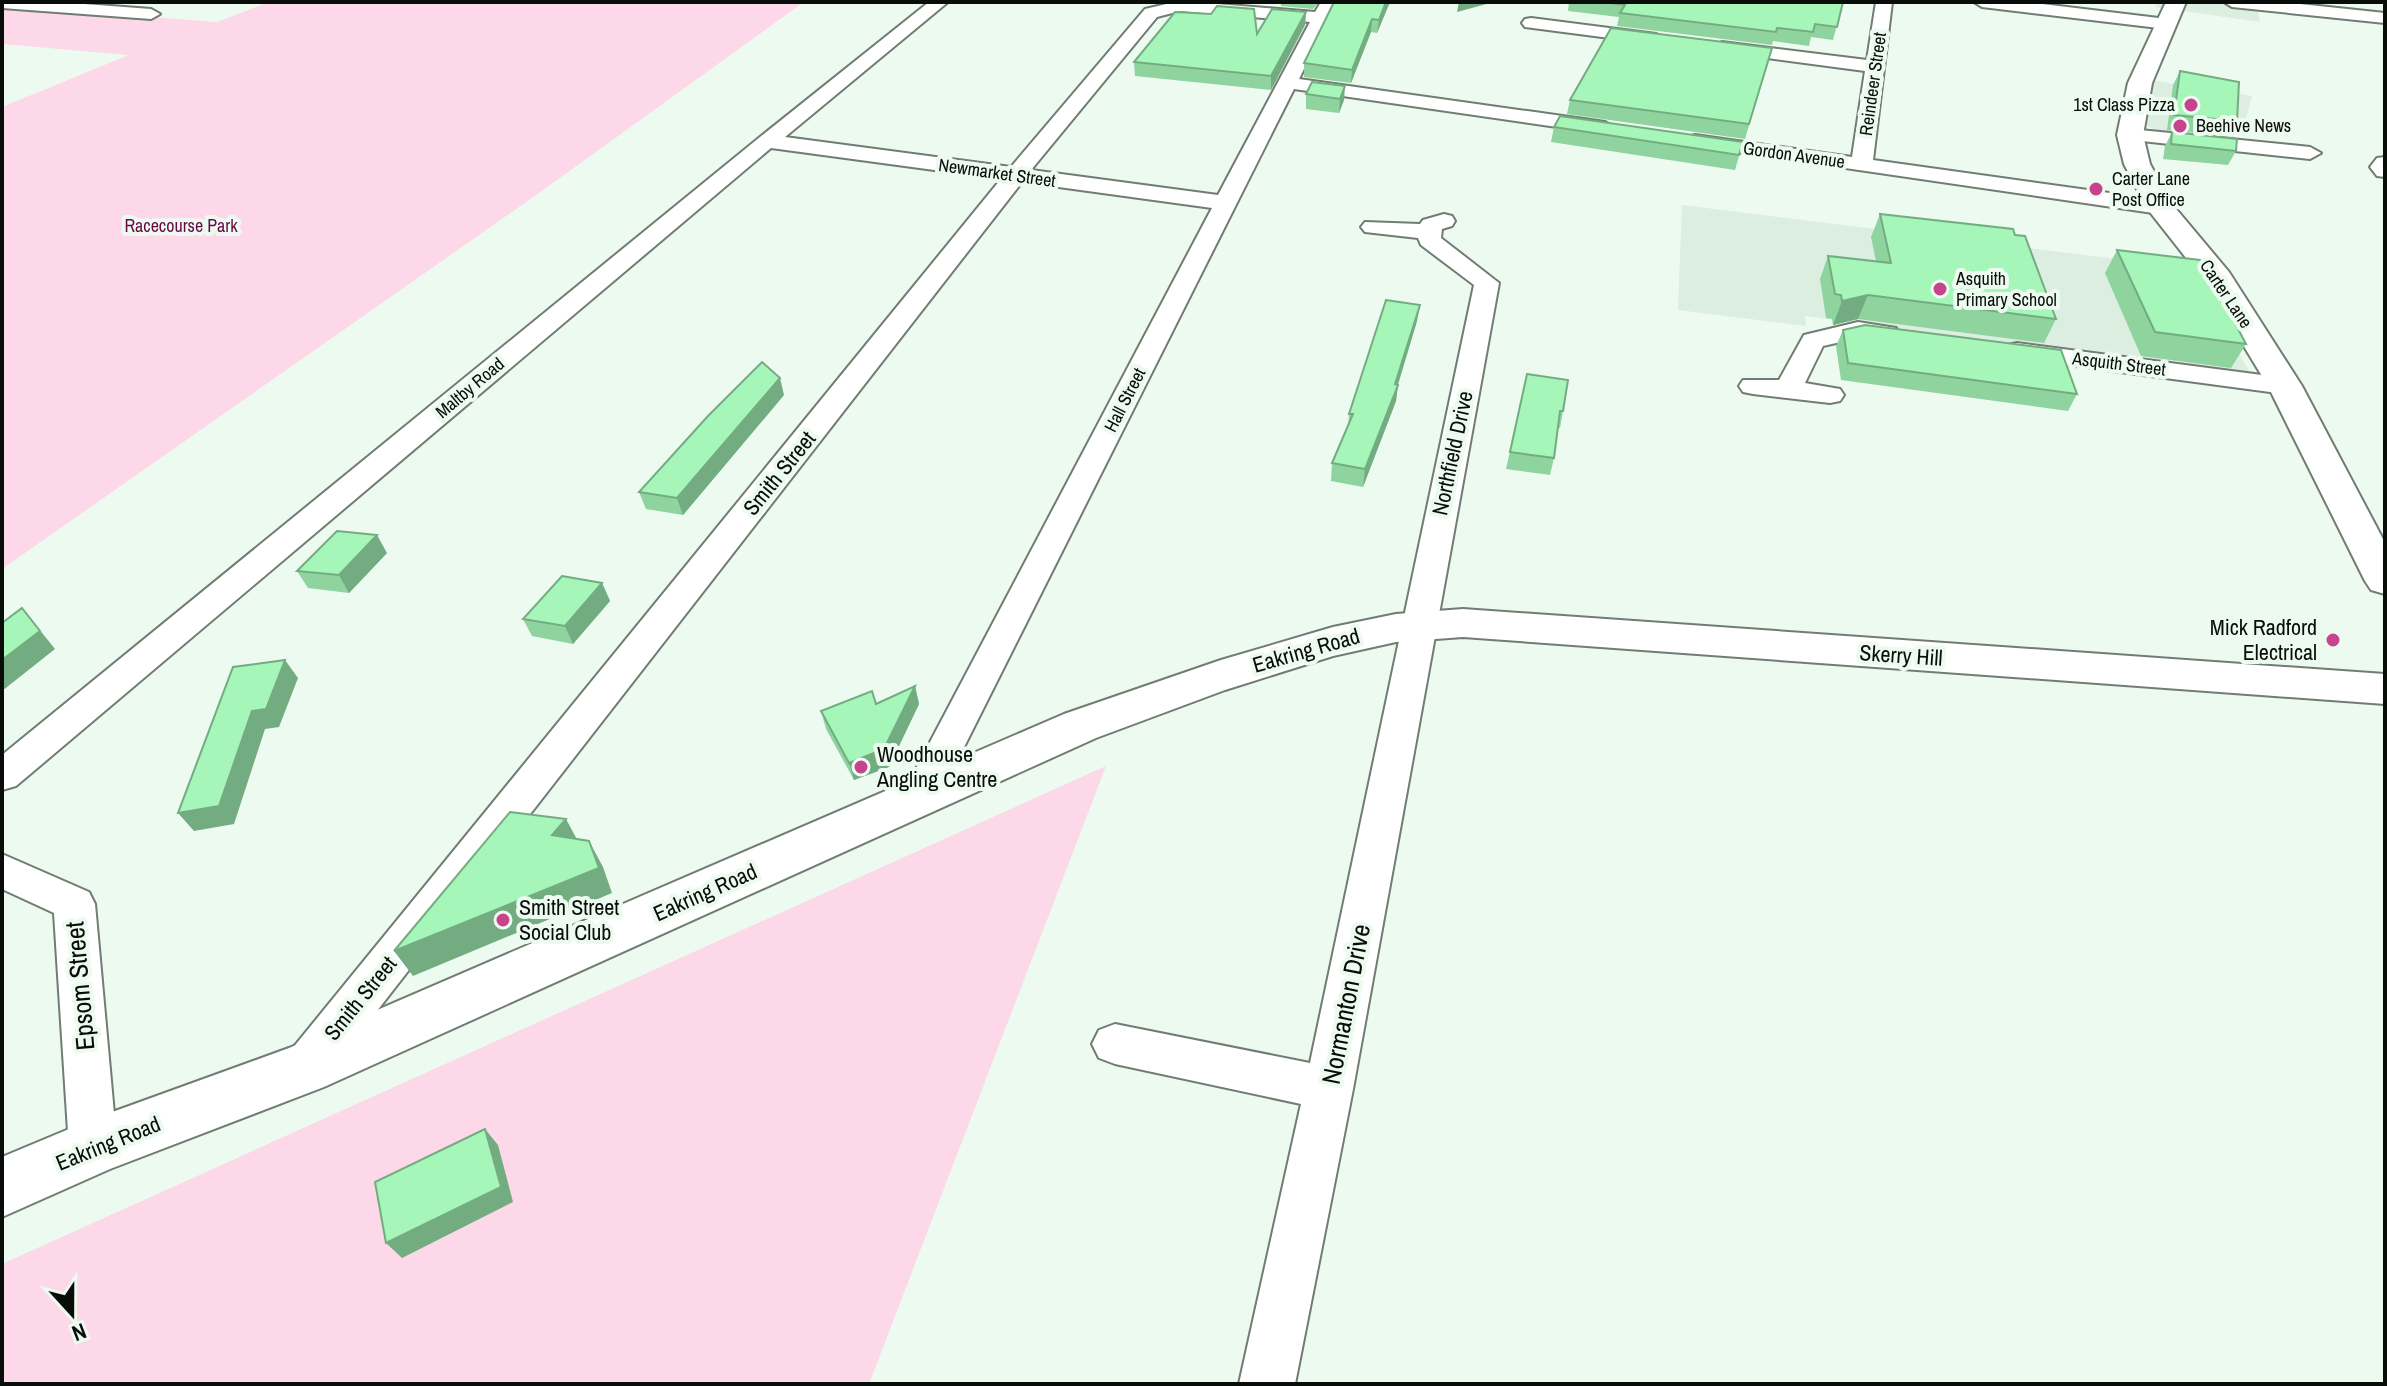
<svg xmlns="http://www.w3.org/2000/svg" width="2387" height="1386" viewBox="0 0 2387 1386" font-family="'Archivo Narrow',sans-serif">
  <rect width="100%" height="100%" fill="#edfaf0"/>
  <g fill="#dceee0">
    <path d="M2158 2H2238L2258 11 2260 22 2155 7Z"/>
    <path d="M2149 80 2252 96 2246 118 2233 137 2158 132 2147 126Z"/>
    <path d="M1682 205 2190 268 2253 378 1805 316 1806 326 1678 310Z"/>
  </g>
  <g fill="#fcd8e8">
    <path d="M269 2H804L539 193 2 569V107L129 55 2 44V6L217 22Z"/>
    <path d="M1106 766 869 1384H2V1264Z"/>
  </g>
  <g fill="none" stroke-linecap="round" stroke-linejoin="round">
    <defs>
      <g id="minor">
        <path d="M2 2H58L151 9 160 14 151 19 2 8Z"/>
        <path d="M929 2H948L785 137 1011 167 1145 9 1175 2H1193L1315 12 1321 2H1337L1299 79 1605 122 1615 128 1605 134 1294 89 939 797 934 807 920 812 906 807 901 797 1212 208 1022 182 324 1079 308 1085 292 1079 285 1064 292 1049 1001 179 771 148 16 786 2 790V755L760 137ZM1180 11 1310 22 1218 195 1031 170 1157 17Z"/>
        <path d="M1876 2H1892L1873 160 2160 200 2168 202 2171 207 2168 212 2160 214 1688 145 1685 141 1688 137 1695 135 1852 157 1865 71 1722 52 1713 47 1722 42 1867 60Z"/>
        <path d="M1974 2H2025L2167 19 2176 24 2167 29 1982 7Z"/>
        <path d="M2224 2H2281L2385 13V23L2232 7Z"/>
        <path d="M1531 18 1656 34 1665 39 1656 44 1525 27 1522 23 1525 19Z"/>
        <path d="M2130 129 2310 147 2321 153 2310 159 2123 139 2120 135 2123 131Z"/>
        <path d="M2385 157V177L2377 176 2370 167 2377 158Z"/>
        <path d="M1444 214 1452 216 1455 221 1452 226 1442 229 1441 238 1499 283 1353 1089 1295 1384H1239L1301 1104 1115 1064 1099 1058 1092 1044 1099 1030 1115 1024 1310 1063 1474 285 1421 245 1418 238 1365 232 1361 227 1365 222 1420 224 1423 220Z"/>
        <path d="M1858 322 1896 328 1900 334 1896 340 1887 342 1858 338 1823 346 1805 383 1840 389 1844 395 1840 401 1830 403 1753 394 1743 392 1739 386 1743 380H1779L1804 335Z"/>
        <path d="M2017 343 2285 378 2295 380 2299 386 2295 392 2285 394 2008 357 2004 351 2008 345Z"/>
        <path d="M2 854 89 892 95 904 117 1147 110 1163 93 1170 76 1163 69 1147 54 913 2 889Z"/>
      </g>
      <path id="tertiary" d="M1463 609 2385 674V704L1463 637 1396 642 1333 656 1225 690 1096 738 324 1087 110 1169 2 1217V1157L93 1119 289 1048 1064 714 1221 660 1333 627 1396 614Z"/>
      <path id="secondary" d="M2166 2H2186L2152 83 2143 135 2150 164 2172 204 2229 272 2302 386 2385 543V594L2371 590 2365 581 2268 386 2205 282 2146 207 2124 164 2117 135 2128 83Z"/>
    </defs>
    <use href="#minor" stroke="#717c73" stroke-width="4"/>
    <use href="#tertiary" stroke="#717c73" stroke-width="4"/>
    <use href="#secondary" stroke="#717c73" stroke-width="4"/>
    <use href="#minor" fill="#fff" fill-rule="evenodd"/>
    <use href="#tertiary" fill="#fff" fill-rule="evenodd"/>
    <use href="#secondary" fill="#fff" fill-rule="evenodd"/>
  </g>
  <g fill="#8fd39f">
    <path d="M1281 2H1319L1313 9 1281 6Z"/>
    <path d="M1390 2 1377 33 1371 32 1351 83 1304 77V63Z"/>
    <path d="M1569 2H1843L1833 40 1811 37 1809 46 1773 41 1772 45 1617 26 1619 17 1568 11Z"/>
    <path d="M1306 12 1305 25 1271 90 1135 76 1134 62 1257 34Z"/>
    <path d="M1772 48 1745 139 1567 114 1570 100Z"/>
    <path d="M2180 71 2237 121 2229 136 2167 130 2173 85Z"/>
    <path d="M1312 82 1344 100 1339 113 1306 109V94Z"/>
    <path d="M1554 127 1743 142 1735 170 1551 142Z"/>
    <path d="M2172 132 2236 151 2228 165 2163 159 2165 146Z"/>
    <path d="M1880 214 2056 319 2044 343 1858 319 1833 325 1832 319 1826 318 1820 279 1828 256 1876 261 1871 237Z"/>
    <path d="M2117 250 2212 281 2245 324 2240 332 2246 344 2231 368 2141 356 2105 273Z"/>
    <path d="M1417 321 1398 385 1396 401 1363 487 1331 481 1332 463 1348 427 1349 414Z"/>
    <path d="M1843 330 2077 394 2068 411 1841 380 1836 346Z"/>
    <path d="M1527 374 1563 411 1560 428H1558L1554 458 1550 475 1506 469Z"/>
    <path d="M784 395 683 515 646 509 639 492Z"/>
    <path d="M387 553 349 593 308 588 297 571Z"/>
    <path d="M602 583 610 601 573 644 532 636 523 619Z"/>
    <path d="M915 686 919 704 889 767 854 780 826 729 821 711 876 704Z"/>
  </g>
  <g fill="#74ac82">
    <path d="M1386 2H1390L1377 33 1379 20Z"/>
    <path d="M1459 2H1494L1457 12Z"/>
    <path d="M1306 12 1305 25 1271 90V76Z"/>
    <path d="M1372 19 1371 32 1351 83 1352 70Z"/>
    <path d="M1345 86 1344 100 1339 113 1340 99Z"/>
    <path d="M1868 295 1858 319 1833 325 1842 301Z"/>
    <path d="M1420 305 1417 321 1397 387 1398 385 1396 401 1363 487 1365 469Z"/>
    <path d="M780 378 784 395 683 515 677 498Z"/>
    <path d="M377 535 387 553 349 593 339 575Z"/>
    <path d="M602 583 610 601 573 644 565 626Z"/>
    <path d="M22 608 55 649 2 691V660Z"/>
    <path d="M285 660 298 678 279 727 265 729 234 824 194 831 178 813 252 711Z"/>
    <path d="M915 686 919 704 889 767 854 780 849 763Z"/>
    <path d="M566 819 580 845 552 835Z"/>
    <path d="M589 841 603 867 612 893 413 976 394 951Z"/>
    <path d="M485 1129 498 1145 513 1202 402 1258 386 1243Z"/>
  </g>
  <g fill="#a6f5b9" stroke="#74ac82" stroke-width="2">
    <path d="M1334 2H1386L1379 20 1372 19 1352 70 1304 63Z"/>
    <path d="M1604 2H1843L1837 27 1815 24 1813 32 1777 28 1776 32 1620 13 1625 5Z"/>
    <path d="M1217 6 1254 9 1257 34 1272 9 1306 12 1271 76 1134 62 1175 12 1211 14Z"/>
    <path d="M1611 28 1772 48 1749 124 1570 100Z"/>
    <path d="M2180 71 2239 82 2237 121 2174 115Z"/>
    <path d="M1312 82 1345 86 1340 99 1306 94Z"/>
    <path d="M1560 116 1743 142 1739 155 1554 127Z"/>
    <path d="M2172 132 2237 139 2236 151 2171 144Z"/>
    <path d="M1880 214 2013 229 2015 235 2025 236 2056 319 1868 295 1842 301 1841 295 1835 294 1828 256 1891 263Z"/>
    <path d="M2117 250 2200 260 2212 281 2221 282 2245 324 2235 323 2246 344 2155 332Z"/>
    <path d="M1386 300 1420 305 1395 384 1398 385 1365 469 1332 463 1353 414H1349Z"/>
    <path d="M1865 325 2061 350 2077 394 1848 363 1843 330Z"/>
    <path d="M762 362 780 378 677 498 639 492 708 416Z"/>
    <path d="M1527 374 1568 380 1563 411H1560L1554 458 1510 452Z"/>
    <path d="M337 531 377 535 339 575 297 571Z"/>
    <path d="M562 576 602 583 565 626 523 619Z"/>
    <path d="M22 608 40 631 2 660V623Z"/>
    <path d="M285 660 266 709 252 711 219 806 178 813 233 667Z"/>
    <path d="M915 686 884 749 849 763 821 711 872 691 876 704Z"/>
    <path d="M510 812 566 819 552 835 589 841 599 868 394 951Z"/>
    <path d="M485 1129 501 1187 386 1243 375 1182Z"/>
  </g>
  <g fill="#c5448d" stroke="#edfaf0" stroke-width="3">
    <circle cx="2191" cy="105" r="8"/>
    <circle cx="2180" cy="126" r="8"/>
    <circle cx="2096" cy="189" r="8"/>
    <circle cx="1940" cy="289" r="8"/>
    <circle cx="2333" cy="640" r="8"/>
    <circle cx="861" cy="767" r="8"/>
    <circle cx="503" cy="920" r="8"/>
  </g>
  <g text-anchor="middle" stroke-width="8" stroke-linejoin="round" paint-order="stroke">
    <g font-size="18" fill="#090d0a" stroke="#edfaf0">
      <text transform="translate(1873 84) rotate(-82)" y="6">Reindeer Street</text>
      <text transform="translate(1794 155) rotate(8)" y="6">Gordon Avenue</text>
      <text transform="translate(997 173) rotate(8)" y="6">Newmarket Street</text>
      <text transform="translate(2226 294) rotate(56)" y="6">Carter Lane</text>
      <text transform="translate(2119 364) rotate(7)" y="6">Asquith Street</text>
      <text transform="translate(470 388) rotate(-40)" y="6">Maltby Road</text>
      <text transform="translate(1125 400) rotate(-63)" y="6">Hall Street</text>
    </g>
    <g font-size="18" fill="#090d0a" stroke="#edfaf0" text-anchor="start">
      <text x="2175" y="111" text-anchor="end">1st Class Pizza</text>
      <text x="2196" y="132">Beehive News</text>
      <text x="2112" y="185">Carter Lane<tspan x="2112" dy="21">Post Office</tspan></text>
      <text x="1956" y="285">Asquith<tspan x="1956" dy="21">Primary School</tspan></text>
    </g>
    <g font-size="18" fill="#6d0647" stroke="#edfaf0">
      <text x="181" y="232">Racecourse Park</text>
    </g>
    <g font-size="22" fill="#090d0a" stroke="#edfaf0">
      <text transform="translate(1452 453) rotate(-78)" y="8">Northfield Drive</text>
      <text transform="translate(779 473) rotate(-51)" y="8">Smith Street</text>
      <text transform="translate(1306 650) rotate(-16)" y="8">Eakring Road</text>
      <text transform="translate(1901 655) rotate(4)" y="8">Skerry Hill</text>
      <text transform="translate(705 892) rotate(-24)" y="8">Eakring Road</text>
      <text transform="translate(360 998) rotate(-51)" y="8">Smith Street</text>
      <text transform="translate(108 1143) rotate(-22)" y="8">Eakring Road</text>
    </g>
    <g font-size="22" fill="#090d0a" stroke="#edfaf0" text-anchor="start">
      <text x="2317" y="635" text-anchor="end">Mick Radford<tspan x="2317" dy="25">Electrical</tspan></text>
      <text x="877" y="762">Woodhouse<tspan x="877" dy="25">Angling Centre</tspan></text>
      <text x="519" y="915">Smith Street<tspan x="519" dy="25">Social Club</tspan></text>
    </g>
    <g font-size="26" fill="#090d0a" stroke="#edfaf0">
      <text transform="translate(80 986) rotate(-95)" y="9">Epsom Street</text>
      <text transform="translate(1346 1004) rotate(-79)" y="9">Normanton Drive</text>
    </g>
  </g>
  <rect width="2387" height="1386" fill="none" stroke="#090d0a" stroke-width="8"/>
  <g transform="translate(72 1314) rotate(159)" stroke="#edfaf0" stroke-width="6" paint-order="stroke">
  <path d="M0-6L14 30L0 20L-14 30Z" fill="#090d0a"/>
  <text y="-12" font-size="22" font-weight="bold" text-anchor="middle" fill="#090d0a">N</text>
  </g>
</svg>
